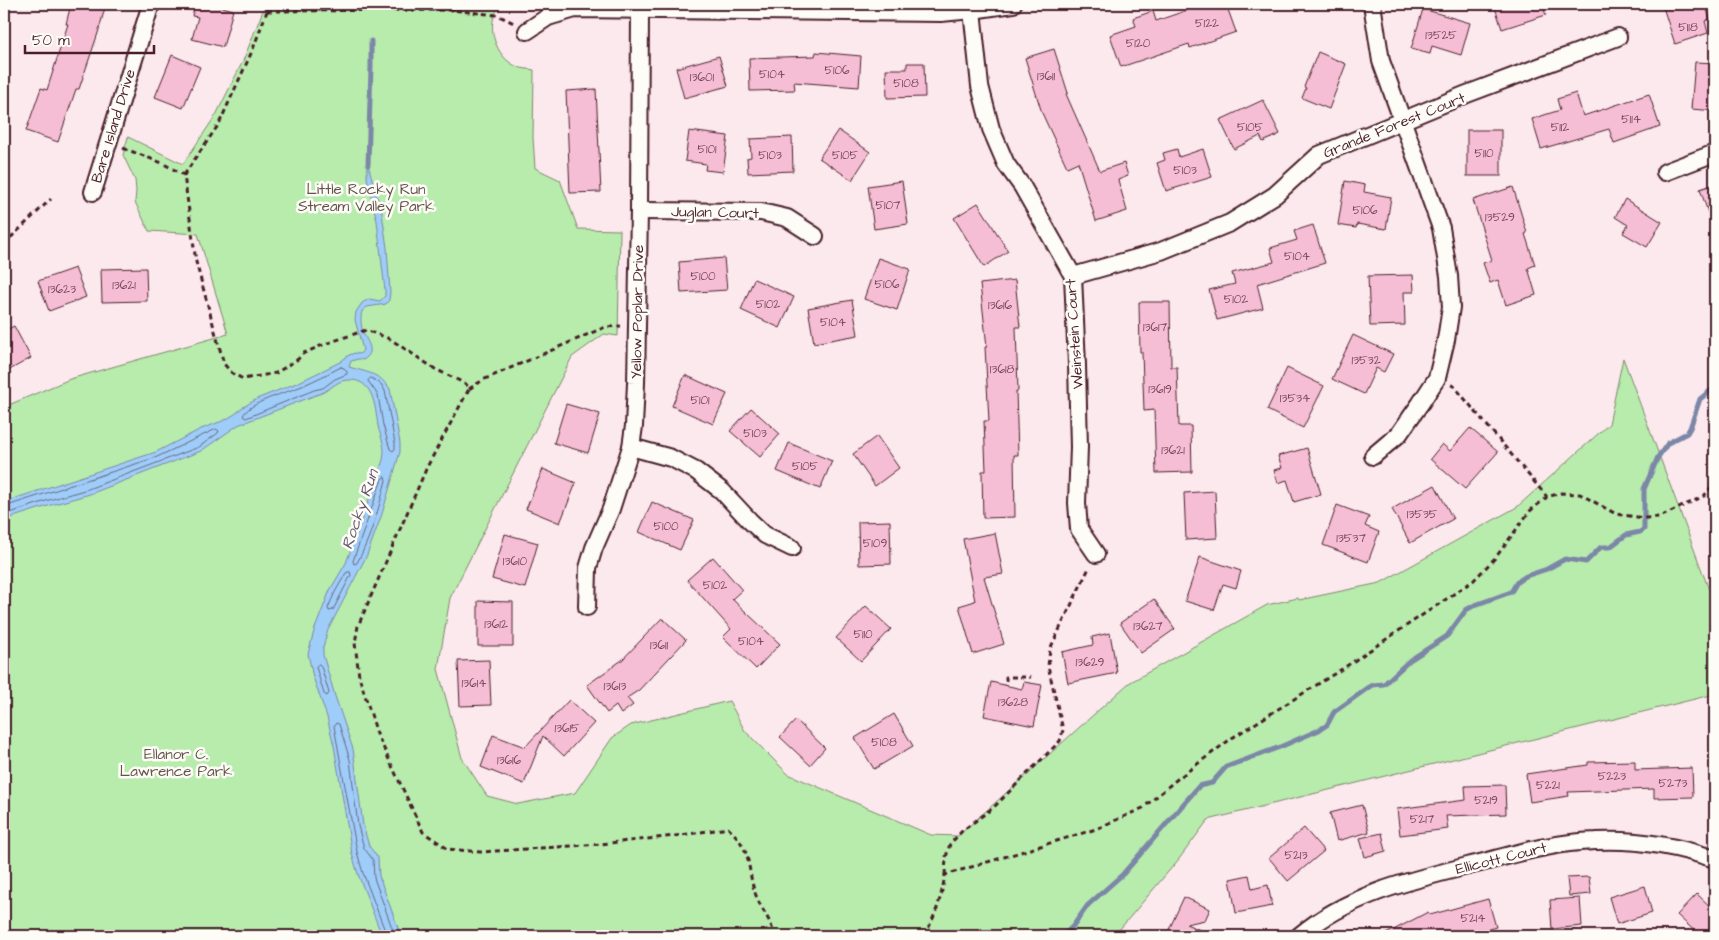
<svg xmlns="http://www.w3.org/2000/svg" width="1719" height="940" viewBox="0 0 1719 940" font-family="'Architects Daughter',sans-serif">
  <rect width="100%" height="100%" fill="#fbe9ed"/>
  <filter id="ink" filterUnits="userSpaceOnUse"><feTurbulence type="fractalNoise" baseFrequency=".02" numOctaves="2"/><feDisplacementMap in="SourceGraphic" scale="10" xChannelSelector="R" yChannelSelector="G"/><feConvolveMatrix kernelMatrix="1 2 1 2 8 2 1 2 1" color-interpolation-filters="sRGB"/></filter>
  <g filter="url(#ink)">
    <path fill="#b7ecad" stroke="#80866c" d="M264 4H502C500 7 497 10 495 14 487 33 499 60 518 67 523 69 529 69 534 70L533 138 535 168 560 180 578 229 620 230 618 336 604 334 572 357 450 598 438 669 462 758 487 796 518 804 575 793 612 738 631 725 729 701 745 731 788 774 931 835 958 836 1129 683 1267 605 1298 598 1299 600 1380 583 1517 507 1609 424 1623 358 1715 606V694L1208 820 1179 859 1114 936H4V407L70 379 228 334 198 234 149 231 135 202 136 191 135 180 123 155 128 137 183 164 216 115 243 61 264 8Z"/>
    <path fill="#9ecdfa" stroke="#7c87a7" d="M367 161 377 197 381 206 387 248 390 292 389 300 386 304 367 307 362 311C360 319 361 325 363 332 367 342 377 352 363 360L358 359 351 361 349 367C365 372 380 373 390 389L400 443V452L382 514 367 555 328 630 323 647V655L335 696 353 749 363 825 369 846 378 858 379 876 401 936H382L358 874 352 854 334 746 327 717 313 677 308 654 314 631 330 590 346 563 383 460C386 446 381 439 378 426 375 407 374 378 347 380 335 381 329 392 316 395L238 425 201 451 90 494 51 505 4 520V502L156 452 201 429 225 420 235 414 243 407 259 398 299 382 340 362 349 355 355 353 360 354 363 350 355 320 356 312 362 303 369 299 380 301 385 296V291L377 221 367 178Z"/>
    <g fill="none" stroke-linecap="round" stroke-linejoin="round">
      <g stroke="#6c657e" stroke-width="1">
        <path d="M341 367 344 368 347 372V374L335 379 323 388 314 390 246 418 243 416C247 403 288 392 302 386 315 380 328 374 341 367Z"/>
        <path d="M371 378 381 384 385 391 395 443V449L393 451 390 449 383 425 378 395 368 381Z"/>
        <path d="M385 477 386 480C379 508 371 537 357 563L354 564 353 561 382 479Z"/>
        <path d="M4 507 157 457 216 429 219 431 218 433 199 447 88 489 49 500 4 515"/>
        <path d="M350 572 351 575 333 610 329 611 328 608 335 592 346 573Z"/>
        <path d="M319 664 321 666 329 693 327 696 324 694 316 667Z"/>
        <path d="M387 936 363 873 357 852 334 726 336 723 339 724 350 760 358 826 364 848 373 860 374 878 395 936"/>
      </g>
      <g stroke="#7c87a7" stroke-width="5">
        <path d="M368 165 371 67V41"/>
        <path d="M1063 936 1073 926 1088 905 1123 874 1199 786 1212 783 1226 767 1280 747 1319 730 1327 725 1334 712 1372 685 1384 684 1410 660 1447 636 1466 610 1475 605 1511 592 1517 582 1526 576 1547 569 1565 559 1586 562 1601 547H1610L1626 535 1640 532 1644 529V489L1658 457 1668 443 1687 433 1690 428 1700 399 1715 387"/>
      </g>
    </g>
    <g fill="#f6bed5" stroke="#4a1f2b">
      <path d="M71 4H106L98 33 79 89H76L58 142 26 131 41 88 47 90 68 24H66Z"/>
      <path d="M195 4H212L233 10 223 47 192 39 198 17 192 16Z"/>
      <path d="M1205 4H1226L1236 32 1190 48 1189 44 1121 67 1110 35 1136 26 1133 18 1153 11 1156 21Z"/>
      <path d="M1494 4H1542L1546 15 1502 29Z"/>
      <path d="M1662 4H1705L1710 19 1705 21 1708 33 1675 44Z"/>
      <path d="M1423 9 1470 23 1461 55 1432 46 1430 54 1411 49Z"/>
      <path d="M1054 49 1068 93 1066 94 1100 171 1124 163 1128 176 1118 180 1127 211 1096 221 1078 162 1067 167 1042 113 1025 58Z"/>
      <path d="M816 52 861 56 859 87 794 82 795 90 750 91 749 58 815 56Z"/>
      <path d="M1318 52 1346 64 1329 109 1302 98 1306 88 1304 87Z"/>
      <path d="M172 55 200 67 183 108 155 97Z"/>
      <path d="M719 56 728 86 684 98 676 68Z"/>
      <path d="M1695 62 1715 63V111L1691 109Z"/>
      <path d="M907 63H924L925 97 887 98 886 69H907Z"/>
      <path d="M596 89 601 192 570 193 566 91Z"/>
      <path d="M1576 93 1583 116 1649 94 1660 127 1614 143 1609 129 1541 149 1532 119 1560 110 1557 99Z"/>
      <path d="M1263 100 1280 134 1263 142 1260 136 1234 149 1220 120Z"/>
      <path d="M838 130 870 152 852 180 819 158Z"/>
      <rect x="1467" y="130" width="34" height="46"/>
      <path d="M689 131 728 136 723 172 705 170 706 164 685 161Z"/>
      <path d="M792 137 793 171 748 173 747 158 751 157 750 139Z"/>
      <path d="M1177 149 1179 157 1203 149 1212 177 1166 191 1157 163 1165 160 1163 153Z"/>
      <path d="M902 181 908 224 874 229 868 186Z"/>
      <path d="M1345 181 1365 185 1364 192 1391 197 1386 229 1357 224 1356 228 1338 225Z"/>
      <path d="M1715 184V227H1713L1700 189Z"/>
      <path d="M1513 187 1527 233 1525 234 1535 265 1528 268 1536 295 1506 305 1498 280 1490 283 1483 263 1492 260 1473 200Z"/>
      <path d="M1625 199 1662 222 1647 247 1623 233 1628 225 1615 217Z"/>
      <path d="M978 203 1008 251 984 267 954 218Z"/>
      <path d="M1313 225 1325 263 1257 284 1263 308 1217 320 1209 290 1235 284 1232 273 1274 262 1270 248 1297 240 1294 231Z"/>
      <path d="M724 258 727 290 681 293 679 262Z"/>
      <path d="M878 258 910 269 897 310 864 299Z"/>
      <path d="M75 268 86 297 49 311 38 281Z"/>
      <path d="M146 268 147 301 102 302 101 269Z"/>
      <path d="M1413 275 1414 292H1404L1405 325 1370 326 1368 276Z"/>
      <path d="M754 279 794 297 780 328 741 310Z"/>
      <path d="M1015 280 1020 327H1016L1018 391H1016L1018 455H1014L1015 517 983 518 982 471H986L984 421H989L985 347H987L980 284Z"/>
      <path d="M852 300 858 335 814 343 808 308Z"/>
      <path d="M1139 302H1170L1171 367H1177L1179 426H1191L1192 472 1156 473 1154 410 1144 411 1142 352H1140Z"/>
      <path d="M14 326 31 358 4 373V331Z"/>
      <path d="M1353 335 1393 354 1384 372 1376 368 1364 394 1332 379Z"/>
      <path d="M1287 368 1324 386 1303 428 1267 410Z"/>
      <path d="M685 375 727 394 713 424 672 406Z"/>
      <path d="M566 404 600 414 588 453 554 443Z"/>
      <path d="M751 408 780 434 760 457 730 431Z"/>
      <path d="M1470 428 1498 452 1465 489 1430 459 1442 444 1450 451Z"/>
      <path d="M877 436 899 468 875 486 853 454Z"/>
      <path d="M789 443 832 461 820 489 777 471Z"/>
      <path d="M1307 448 1321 494 1294 502 1287 480 1278 483 1274 470 1282 468 1278 456Z"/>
      <path d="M543 469 576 483 560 523 526 509Z"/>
      <path d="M1435 485 1453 519 1410 543 1392 509Z"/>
      <path d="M1215 491 1217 538 1186 540 1184 493Z"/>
      <path d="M652 502 694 520 680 550 639 532Z"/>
      <path d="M1337 505 1369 517 1365 526 1379 532 1368 562 1323 545Z"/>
      <path d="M890 521 891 564 859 565 858 522Z"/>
      <path d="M995 533 1003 574 984 577 1004 644 973 654 959 606 975 601 963 539Z"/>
      <path d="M505 534 538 543 525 588 492 579Z"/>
      <path d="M713 557 742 590 732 599 780 644 756 669 723 637 731 629 687 580Z"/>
      <path d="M1200 557 1241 571 1236 588 1223 584 1214 610 1185 601Z"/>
      <path d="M1154 599 1175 629 1141 653 1120 623Z"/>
      <path d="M478 601 513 602V646H478Z"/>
      <path d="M866 606 891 629 861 661 836 638Z"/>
      <path d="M662 618 686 640 639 690 627 698 633 705 621 714 616 706 607 713 587 685 622 660Z"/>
      <path d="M1110 633 1117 673 1068 683 1062 652 1093 645 1092 637Z"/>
      <path d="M489 660 491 705 460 706 458 661Z"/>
      <path d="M991 682 1022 689 1024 682 1042 685 1034 726 984 716Z"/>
      <path d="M569 700 594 723 564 756 543 736 524 784 481 767 493 735 525 747Z"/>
      <path d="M894 714 913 746 874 769 855 738Z"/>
      <path d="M796 720 825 748 810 765 780 737Z"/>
      <path d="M1635 761V770L1692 768 1693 797 1654 798V789L1568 792 1569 796 1530 802 1526 774 1588 765V762Z"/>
      <path d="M1505 785 1506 814 1446 816 1448 829 1400 835 1397 809 1466 800 1465 786Z"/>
      <path d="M1362 805 1369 832 1337 841 1330 813Z"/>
      <path d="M1304 828 1324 851 1288 881 1269 858Z"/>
      <path d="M1382 833 1386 851 1365 857 1360 838Z"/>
      <path d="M1249 875 1252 889 1268 885 1272 906 1236 913 1230 879Z"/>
      <path d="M1589 877 1591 894 1569 896 1567 878Z"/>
      <path d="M1645 886 1652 913 1617 924 1609 897Z"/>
      <path d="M1697 894 1715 911V930L1709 936H1700L1677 915Z"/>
      <path d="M1184 897 1210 909 1205 920 1186 924 1214 936H1166Z"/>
      <path d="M1580 898 1582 926 1552 929 1550 900Z"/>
      <path d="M1488 899 1496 927 1464 936H1382L1428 912 1430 915Z"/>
    </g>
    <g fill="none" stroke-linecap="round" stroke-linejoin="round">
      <defs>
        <g id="minor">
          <path d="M1372 4 1381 61 1441 228 1449 276 1451 307 1446 340 1437 378 1420 404 1399 434 1373 456"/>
          <path d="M972 10 980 86 991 129 1006 164 1022 186 1073 276 1077 365 1079 447 1077 503 1079 529 1096 554"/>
          <path d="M527 31 548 17 575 9 941 13 972 10 1013 4"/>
          <path d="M1665 172 1715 153"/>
          <path d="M93 192 151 4"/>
          <path d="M639 211 761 212 787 218 815 236"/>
          <path d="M1073 276 1161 251 1230 223 1275 195 1319 155 1467 94 1618 37"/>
          <path d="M631 447 671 458 696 471 722 491 750 521 765 535 792 548"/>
          <path d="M587 607 588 568 594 548 611 509 631 447 634 426 636 383 639 211 640 10"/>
          <path d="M1299 936C1351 892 1420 878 1484 862 1521 852 1558 842 1596 841 1637 839 1677 846 1715 859"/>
        </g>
      </defs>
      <use href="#minor" stroke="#4a1f2b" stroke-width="20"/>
      <g stroke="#4a1f2b" stroke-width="3" stroke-dasharray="5 4" stroke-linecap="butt">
        <path d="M451 10 460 4"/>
        <path d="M267 11 451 10 497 15 514 23"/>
        <path d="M123 148 162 163 184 175 196 262 224 364 232 373 243 379 276 373 298 359 304 353 325 344 366 330 390 339 435 369 466 384 469 389 427 467 358 626 355 643 359 676 377 734 423 832 448 849 481 852 601 844 675 836 728 828C755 852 745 869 757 898 762 911 772 921 774 936"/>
        <path d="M184 175 219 124 253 49 267 11V4"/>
        <path d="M4 244 51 199"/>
        <path d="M1451 385 1454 386 1547 497"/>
        <path d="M469 389 483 380 605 327 621 326"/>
        <path d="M1006 681V677H1031"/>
        <path d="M945 875 946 857 950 844 962 831 994 807 1060 741 1063 730 1048 666 1050 649 1089 568"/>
        <path d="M924 936C936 915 941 899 945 875L1096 829 1143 808 1176 780 1232 738 1342 669 1473 581 1496 557 1530 511 1547 497 1561 493 1580 494 1616 514 1644 518 1660 517 1704 496 1715 483"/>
      </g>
      <use href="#minor" stroke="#fdfcf7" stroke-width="16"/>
    </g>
  </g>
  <g text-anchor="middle" stroke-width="5" stroke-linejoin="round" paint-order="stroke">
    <g font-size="12" fill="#754756">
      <text x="1207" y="27">5122</text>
      <text x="1688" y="31">5118</text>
      <text x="1441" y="39">13525</text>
      <text x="1138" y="47">5120</text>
      <text x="837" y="74">5106</text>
      <text x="772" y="78">5104</text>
      <text x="1046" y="80">13611</text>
      <text x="702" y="81">13601</text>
      <text x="906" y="87">5108</text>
      <text x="1631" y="123">5114</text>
      <text x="1250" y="131">5105</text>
      <text x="1560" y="131">5112</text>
      <text x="707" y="153">5101</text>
      <text x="1484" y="157">5110</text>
      <text x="770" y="159">5103</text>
      <text x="845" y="159">5105</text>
      <text x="1185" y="174">5103</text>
      <text x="888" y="209">5107</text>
      <text x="1365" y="214">5106</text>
      <text x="1500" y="221">13529</text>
      <text x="1297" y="260">5104</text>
      <text x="703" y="280">5100</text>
      <text x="887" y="288">5106</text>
      <text x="124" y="289">13621</text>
      <text x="62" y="293">13623</text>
      <text x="1236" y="303">5102</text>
      <text x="768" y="308">5102</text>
      <text x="1000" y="309">13616</text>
      <text x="833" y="326">5104</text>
      <text x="1155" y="331">13617</text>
      <text x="1366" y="364">13532</text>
      <text x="1002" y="373">13618</text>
      <text x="1160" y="393">13619</text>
      <text x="1295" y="402">13534</text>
      <text x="700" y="404">5101</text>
      <text x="755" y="437">5103</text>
      <text x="1173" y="454">13621</text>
      <text x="805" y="470">5105</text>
      <text x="1422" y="518">13535</text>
      <text x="666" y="530">5100</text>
      <text x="1351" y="542">13537</text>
      <text x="875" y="547">5109</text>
      <text x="515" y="565">13610</text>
      <text x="715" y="589">5102</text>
      <text x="496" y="628">13612</text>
      <text x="1148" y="630">13627</text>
      <text x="863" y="638">5110</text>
      <text x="751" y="645">5104</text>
      <text x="659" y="649">13611</text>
      <text x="1090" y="666">13629</text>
      <text x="474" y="687">13614</text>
      <text x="615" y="690">13613</text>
      <text x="1013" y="706">13628</text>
      <text x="567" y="732">13615</text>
      <text x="884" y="746">5108</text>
      <text x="509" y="764">13616</text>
      <text x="1612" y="780">5223</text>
      <text x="1673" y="787">5273</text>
      <text x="1548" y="789">5221</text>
      <text x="1486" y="804">5219</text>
      <text x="1422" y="823">5217</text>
      <text x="1296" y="859">5213</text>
      <text x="1473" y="922">5214</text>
    </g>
    <g font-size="15" fill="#4a1f2b" stroke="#fdfcf7">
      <text transform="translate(1394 125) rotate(-22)" y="5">Grande Forest Court</text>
      <text transform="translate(113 126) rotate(-73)" y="5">Bare Island Drive</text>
      <text transform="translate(715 212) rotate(1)" y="5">Juglan Court</text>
      <text transform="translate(637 312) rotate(-89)" y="5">Yellow Poplar Drive</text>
      <text transform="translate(1074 334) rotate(-94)" y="5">Weinstein Court</text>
      <text transform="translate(1501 858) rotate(-14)" y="5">Ellicott Court</text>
    </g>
    <g font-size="15" fill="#65524c" stroke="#fdfcf7">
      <text x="366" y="194">Little Rocky Run<tspan x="366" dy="17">Stream Valley Park</tspan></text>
      <text x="176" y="759">Ellanor C.<tspan x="176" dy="17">Lawrence Park</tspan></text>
    </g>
    <g font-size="16" font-style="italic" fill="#635369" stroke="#fdfcf7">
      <text transform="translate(359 509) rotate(-71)" y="6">Rocky Run</text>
    </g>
  </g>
  <rect width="1719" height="940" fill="none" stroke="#fdfcf7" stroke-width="20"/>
  <rect x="10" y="10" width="1699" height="920" fill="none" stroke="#4a1f2b" stroke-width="2" filter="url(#ink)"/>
  <path d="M25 45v8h129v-8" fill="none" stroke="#4a1f2b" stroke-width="2.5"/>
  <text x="32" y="45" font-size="15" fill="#4a1f2b" stroke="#fdfcf7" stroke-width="4" paint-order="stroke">50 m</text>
</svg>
